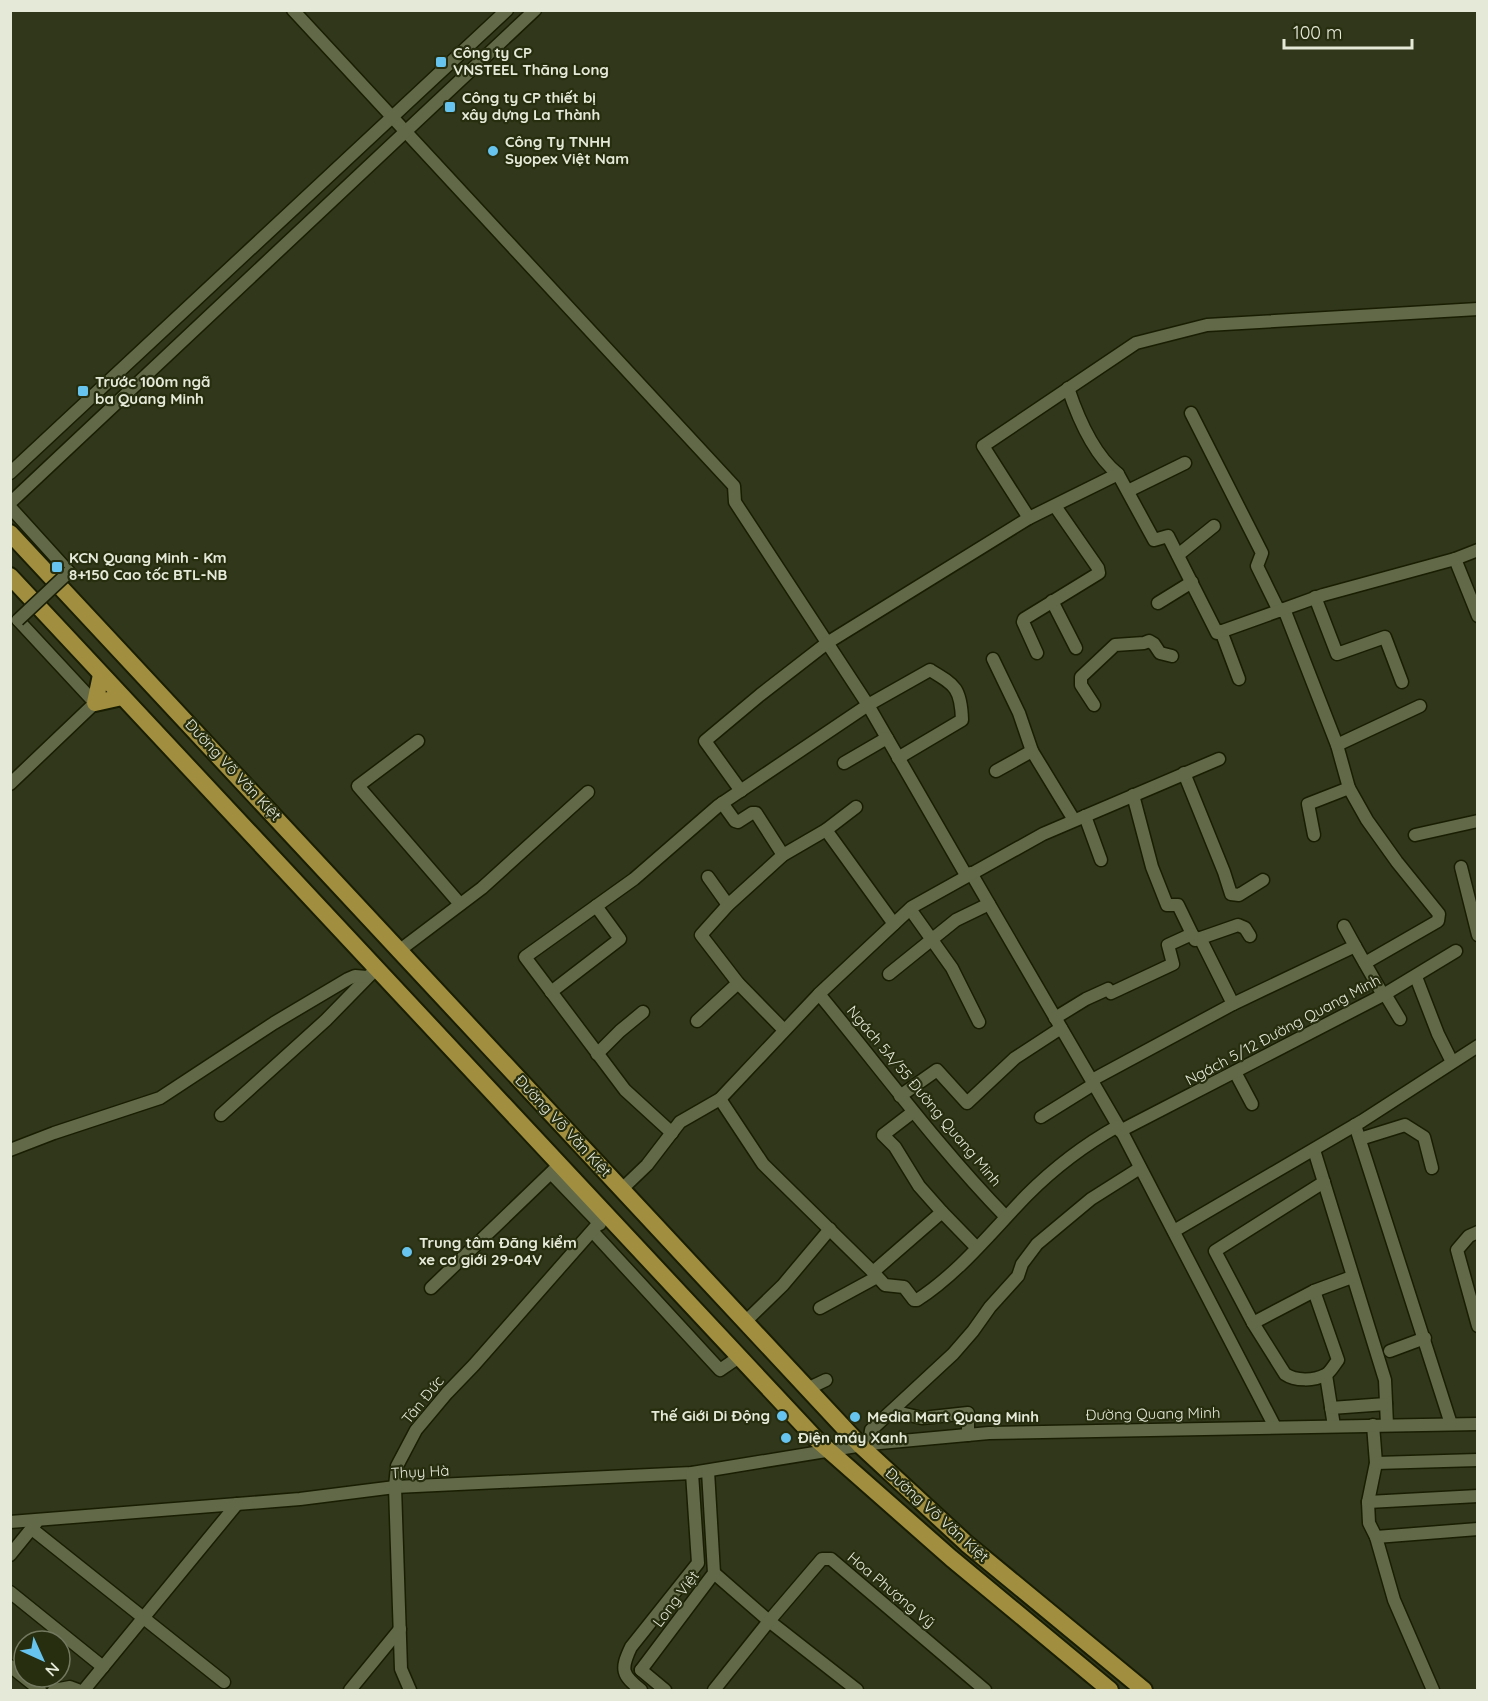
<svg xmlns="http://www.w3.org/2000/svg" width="1488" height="1701" viewBox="0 0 1488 1701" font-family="Quicksand,sans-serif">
  <rect width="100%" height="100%" fill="#31371a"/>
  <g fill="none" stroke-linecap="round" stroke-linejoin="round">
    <defs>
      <g id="minor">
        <path d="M293 10 734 486 735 502 868 705 966 875"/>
        <path d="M1068 388C1078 418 1093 454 1118 474"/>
        <path d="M1191 413 1262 553 1257 566 1279 611"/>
        <path d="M10 473 507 10"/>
        <path d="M1128 491 1185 463"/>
        <path d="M10 503 535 10"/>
        <path d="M10 507 69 572"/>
        <path d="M1029 518 983 446 1136 343 1207 325 1478 309"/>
        <path d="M1178 555 1214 526"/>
        <path d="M1455 559 1478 616"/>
        <path d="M1315 597 1337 654 1385 637 1402 682"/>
        <path d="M1052 601 1076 648"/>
        <path d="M1158 603 1192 582"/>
        <path d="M1284 609 1337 745 1349 788 1367 820 1397 862 1439 914 1438 921 1365 963"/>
        <path d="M1221 631 1239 679"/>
        <path d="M1037 653 1023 622 1024 619 1099 573 1098 568 1055 506"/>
        <path d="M993 659 1019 713 1032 751 1074 820"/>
        <path d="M1094 705 1081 685V677L1115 645 1144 643 1149 641 1154 644 1160 653 1172 656"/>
        <path d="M418 741 358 786 460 904"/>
        <path d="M1337 745 1420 706"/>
        <path d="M844 763 887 738"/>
        <path d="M996 771 1032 751"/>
        <path d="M1184 773 1224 872 1231 894 1239 895 1263 880"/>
        <path d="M10 784 95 703 18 620"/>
        <path d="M741 791 705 741 760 695 827 643 1029 518 1118 474 1154 540 1168 536 1217 633 1323 595 1455 559 1478 550"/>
        <path d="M1133 795 1152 867 1167 905H1178L1195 940 1238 925 1245 928 1250 936"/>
        <path d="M722 803 735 821 738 822 752 813H756L783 855"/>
        <path d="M1085 816 1101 860"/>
        <path d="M826 830 894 924"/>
        <path d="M1314 835 1308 804 1349 788"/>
        <path d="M1415 835 1478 821"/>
        <path d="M1461 867 1478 935"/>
        <path d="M971 873 1124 1136 1275 1427"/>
        <path d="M708 877 728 905"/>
        <path d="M910 909 952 968 979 1022"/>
        <path d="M1200 938 1233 1004"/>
        <path d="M1355 946 1383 995"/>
        <path d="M400 950 482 888 588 792"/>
        <path d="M889 974 956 920 989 904"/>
        <path d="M1416 977 1438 1034 1452 1062"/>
        <path d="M551 992 620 939 596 906"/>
        <path d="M819 994C881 1069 938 1147 1006 1217"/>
        <path d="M1385 994 1400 1019"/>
        <path d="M1055 1018 1086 999 1108 989 1111 993 1173 964 1168 945 1192 934"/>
        <path d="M697 1021 738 983"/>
        <path d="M784 1030 738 983 701 935 728 905 783 855 826 830 856 807"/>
        <path d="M597 1054 620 1031 643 1012"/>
        <path d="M1235 1072 1252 1104"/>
        <path d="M1092 1080 1233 1004 1355 946 1344 926"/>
        <path d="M900 1096 937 1070 967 1103 1015 1058 1061 1028"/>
        <path d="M720 1099 763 1164 873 1272"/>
        <path d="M913 1112 883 1135 895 1147 919 1186 942 1212"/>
        <path d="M221 1115 326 1020 371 974"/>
        <path d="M1041 1117 1094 1084"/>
        <path d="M1355 1125 1451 1424"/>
        <path d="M1120 1131 1385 994 1456 951"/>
        <path d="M672 1133 625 1090 525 957 634 879 718 806 868 705 930 670C955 685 961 688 962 720L898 758"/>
        <path d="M1360 1139 1405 1125 1424 1137 1432 1168"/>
        <path d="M10 1150 54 1133 160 1098 274 1023 348 979 355 976 367 977"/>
        <path d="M1314 1150 1385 1380 1387 1425"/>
        <path d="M551 1173 600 1224"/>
        <path d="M622 1189 647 1165 680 1122 720 1099 819 994 912 907 1043 834 1219 759"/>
        <path d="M1174 1231 1362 1121 1478 1046"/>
        <path d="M593 1232 720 1370 739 1357"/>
        <path d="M1478 1232 1469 1236 1457 1250 1478 1326"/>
        <path d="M977 1248 942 1212 873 1272 885 1285 904 1287 914 1300H917C959 1273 992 1231 1027 1195 1054 1168 1084 1145 1118 1126"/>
        <path d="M431 1288 559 1165"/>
        <path d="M1314 1291 1338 1360C1334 1365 1330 1373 1325 1375 1314 1381 1295 1381 1285 1374L1253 1323 1215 1251 1324 1182"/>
        <path d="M820 1308 877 1277"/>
        <path d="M745 1322 783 1285 830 1229"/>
        <path d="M1253 1323 1314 1291 1352 1277"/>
        <path d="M1390 1351 1425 1338"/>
        <path d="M1326 1375 1334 1426"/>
        <path d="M807 1389 826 1380"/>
        <path d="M1331 1408 1386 1404"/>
        <path d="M892 1411 922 1418 968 1413V1435"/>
        <path d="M1373 1425 1376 1463 1368 1502 1369 1523 1376 1537 1394 1600 1433 1690"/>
        <path d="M869 1444 871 1430 953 1354 973 1331 990 1307 1018 1276 1022 1264 1037 1244 1091 1199 1140 1168"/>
        <path d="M1376 1463 1478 1460"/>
        <path d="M1368 1502 1478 1496"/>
        <path d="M10 1522 300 1499 395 1487 692 1473 869 1444 989 1433 1478 1424"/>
        <path d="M32 1529 224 1682"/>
        <path d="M1376 1537 1478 1529"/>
        <path d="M10 1555 36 1523"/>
        <path d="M714 1573 769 1621 857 1690"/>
        <path d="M10 1592 103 1667"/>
        <path d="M10 1666 40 1690"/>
        <path d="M641 1670 714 1573 708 1471"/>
        <path d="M641 1670 665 1690"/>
        <path d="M54 1690 70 1687 78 1690"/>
        <path d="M84 1690 237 1504"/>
        <path d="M350 1690 400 1629"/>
        <path d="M410 1690 401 1669 395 1487 397 1466 416 1430 447 1393 474 1365 606 1215"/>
        <path d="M641 1690C622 1675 620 1670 631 1647L698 1563 692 1473"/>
        <path d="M714 1690 769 1621 822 1559H831L985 1690"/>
      </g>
      <g id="highway">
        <path d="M10 533 861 1446 967 1544 1144 1690"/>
        <path d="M10 576 816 1439 951 1558 1110 1690"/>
        <path d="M101 675 95 703 122 697"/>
      </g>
    </defs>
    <use href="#minor" stroke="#191e02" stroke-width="15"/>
    <use href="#highway" stroke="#191e02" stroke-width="20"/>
    <use href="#minor" stroke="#616949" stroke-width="12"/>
    <use href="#highway" stroke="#a18f3f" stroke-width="16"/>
    <defs>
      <path id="minor-bridge" d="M18 620 69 572"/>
    </defs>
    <use href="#minor-bridge" stroke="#191e02" stroke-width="15" stroke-linecap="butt"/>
    <use href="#minor-bridge" stroke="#616949" stroke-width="12"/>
  </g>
  <g fill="#66c4ef" stroke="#272d0f" stroke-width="2">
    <rect x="435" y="56" width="12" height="12" rx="3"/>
    <rect x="444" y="101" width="12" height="12" rx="3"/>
    <circle cx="493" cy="151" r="6"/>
    <rect x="77" y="385" width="12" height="12" rx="3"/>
    <rect x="51" y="561" width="12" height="12" rx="3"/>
    <circle cx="407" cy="1252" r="6"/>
    <circle cx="782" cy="1416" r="6"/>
    <circle cx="855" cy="1417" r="6"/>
    <circle cx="786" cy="1438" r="6"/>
  </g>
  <g text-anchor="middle" stroke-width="4.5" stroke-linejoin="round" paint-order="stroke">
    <g font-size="15" font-weight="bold" fill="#e5ead8" stroke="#272d0f" text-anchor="start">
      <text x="453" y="58">Công ty CP<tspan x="453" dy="17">VNSTEEL Thăng Long</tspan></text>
      <text x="462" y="103">Công ty CP thiết bị<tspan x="462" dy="17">xây dựng La Thành</tspan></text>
      <text x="505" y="147">Công Ty TNHH<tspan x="505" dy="17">Syopex Việt Nam</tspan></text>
      <text x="95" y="387">Trước 100m ngã<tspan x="95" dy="17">ba Quang Minh</tspan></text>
      <text x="69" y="563">KCN Quang Minh - Km<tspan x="69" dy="17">8+150 Cao tốc BTL-NB</tspan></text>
      <text x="419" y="1248">Trung tâm Đăng kiểm<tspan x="419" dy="17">xe cơ giới 29-04V</tspan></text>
      <text x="770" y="1421" text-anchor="end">Thế Giới Di Động</text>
      <text x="867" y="1422">Media Mart Quang Minh</text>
      <text x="798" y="1443">Điện máy Xanh</text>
    </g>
    <g font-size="15" fill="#e5ead8" stroke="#272d0f">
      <text transform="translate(233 770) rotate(47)" y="5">Đường Võ Văn Kiệt</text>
      <text transform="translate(1283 1030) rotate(-28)" y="5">Ngách 5/12 Đường Quang Minh</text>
      <text transform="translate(924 1096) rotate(50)" y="5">Ngách 5A/55 Đường Quang Minh</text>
      <text transform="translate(563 1126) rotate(47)" y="5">Đường Võ Văn Kiệt</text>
      <text transform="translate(423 1400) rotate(-51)" y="5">Tân Đức</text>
      <text transform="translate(1153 1414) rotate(-1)" y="5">Đường Quang Minh</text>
      <text transform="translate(420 1472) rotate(-3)" y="5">Thụy Hà</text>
      <text transform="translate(937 1515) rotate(42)" y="5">Đường Võ Văn Kiệt</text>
      <text transform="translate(891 1590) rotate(40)" y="5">Hoa Phượng Vỹ</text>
      <text transform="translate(676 1599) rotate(-53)" y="5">Long Việt</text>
    </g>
  </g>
  <rect width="1488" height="1701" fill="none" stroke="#e5ead8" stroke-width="24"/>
  <g transform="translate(42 1659) rotate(135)"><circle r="28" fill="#272d0f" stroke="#73795f" stroke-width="1.5"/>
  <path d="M0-4.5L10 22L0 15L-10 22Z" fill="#66c4ef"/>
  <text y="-9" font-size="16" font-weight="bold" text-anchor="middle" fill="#e5ead8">N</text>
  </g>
  <path d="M1284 39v9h128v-9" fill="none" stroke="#e5ead8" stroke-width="3"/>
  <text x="1293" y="39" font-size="18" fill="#e5ead8" stroke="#272d0f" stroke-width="4.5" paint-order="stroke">100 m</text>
</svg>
